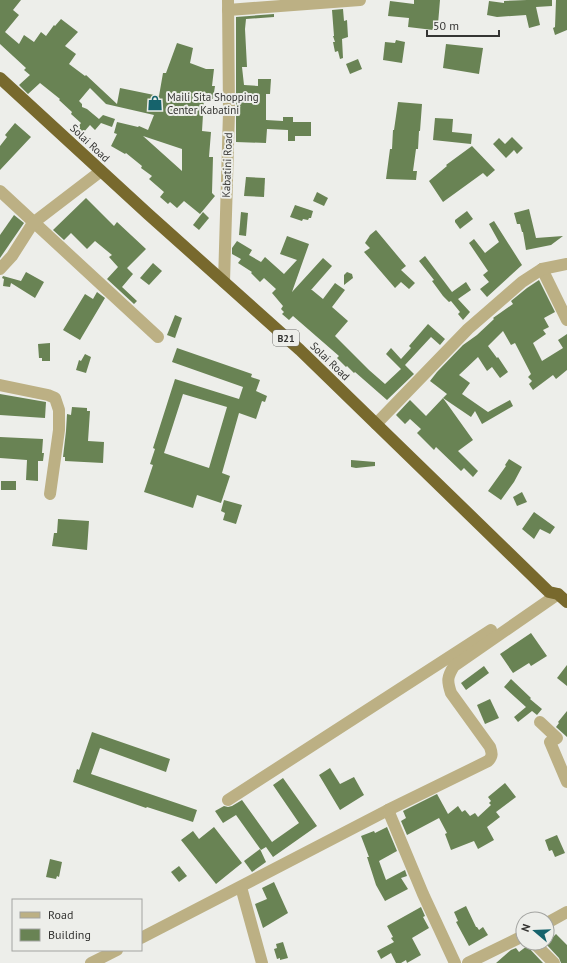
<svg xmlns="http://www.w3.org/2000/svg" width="567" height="963" viewBox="0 0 567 963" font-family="'PT Sans',sans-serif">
  <rect width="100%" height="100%" fill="#edeeea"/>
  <g fill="#698354" fill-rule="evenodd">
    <path d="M0 0H21L13 10 19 15 5 32 19 44 24 35 34 42 41 32 46 36 54 25 55 26 61 19 78 32 65 46 76 54 69 64 85 76 86 75 117 104 120 88 159 96 163 73H166L177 43 193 48 190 63 206 69H214L212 86H215L213 99 204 98 202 131 211 132 209 157H213L212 193 215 196 200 214 184 201 177 208 170 202 168 204 160 197 164 192 149 179 152 176 141 168 142 166 126 153 125 154 111 146 117 134 114 133 117 122 138 127 139 126 148 130 154 115 106 104 90 88 79 101 82 104V107L87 109 99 119 103 115 115 119 112 127 101 123 95 130 90 125 83 133 78 127 81 123 71 114 72 112 59 100 60 99 40 83 28 94 19 85 30 75 24 70 26 68 0 44ZM143 136 182 149V171Z"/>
    <path d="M414 0H440L438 24 434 23 433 30 408 27 409 18 388 16 390 1 414 4Z"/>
    <path d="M527 0H552V6L536 7 540 25 529 28 526 15 497 17 487 15 489 1 504 3V1Z"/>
    <path d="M556 0H567V30L555 35 553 28 555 27Z"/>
    <path d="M343 9 344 21 347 20 348 37 342 39 343 58 340 59 338 51 335 52 333 42H335L333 36H334L332 10Z"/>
    <path d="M274 14V17L246 19 245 29 247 67H242L244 85 258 86V79H271L270 94H266V120L283 121V117H293V122H311V136H295V141H288V130L267 129 266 143 236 142V17Z"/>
    <path d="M396 40 405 42 402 63 383 60 385 42 395 43Z"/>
    <path d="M446 44 483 48 479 74 443 68Z"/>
    <path d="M358 59 362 69 350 74 346 64Z"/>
    <path d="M398 102 422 104 420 131H419L418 149H416L413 171H417L416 180 386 179 390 149H392L393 130H394Z"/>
    <path d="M435 118 453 119 452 132 472 134 471 144 433 140Z"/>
    <path d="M15 123 31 137 0 170V146L7 137 5 135Z"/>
    <path d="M512 137 523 148 517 154 514 150 506 158 493 144 499 138 505 144Z"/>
    <path d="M472 146 495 170 487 177 483 173 443 202 429 181 447 166 446 165Z"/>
    <path d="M246 177 265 178 264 197 244 196Z"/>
    <path d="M317 192 328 198 324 206 313 201Z"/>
    <path d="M86 198 114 226 117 222 146 249 127 268 133 274 122 287 137 301 134 304 107 279 118 267 109 257 112 255 95 241 87 249 71 233 64 240 53 230Z"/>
    <path d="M295 205 313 211 311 218H309L308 220 303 219 302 221 290 217Z"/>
    <path d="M529 209 536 238 563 236 551 245 526 250 523 232H522L520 224H517L514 213Z"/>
    <path d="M467 211 473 219 460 229 455 222V220Z"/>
    <path d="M203 212 209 218 199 230 193 225Z"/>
    <path d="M241 212 248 213 246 236 239 235Z"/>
    <path d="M14 215 24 223 0 258V235Z"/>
    <path d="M494 221 522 265 487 297 480 289 489 282 483 275 488 271 469 243 474 239 485 253 499 242 489 224Z"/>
    <path d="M376 230 406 266 401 270 415 283 409 289 401 282 395 288 364 252 370 248 365 243 370 235Z"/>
    <path d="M287 236 309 244 292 292 323 258 332 266 311 290H312L323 299 335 283 345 290 332 307 348 321 335 336 369 370 385 384 401 369 386 354 391 348 401 359 411 348 409 346 428 324 445 339 440 345 431 337 405 365 414 374 387 400 355 372 354 373 347 366 346 367 337 358 339 356 293 316 289 320 282 314 284 312 281 309 283 306 272 293 276 289 264 278 260 282 251 273 252 272 238 263 241 259 232 254V248L237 241 252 250 249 255 261 262 265 257 284 274 297 260 280 254Z"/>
    <path d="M425 256 452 292 466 282 471 290 458 299 470 312 463 320 458 314 460 312 451 301 449 302 443 296 432 281 434 280 419 261Z"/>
    <path d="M153 263 162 271 149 285 140 278Z"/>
    <path d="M26 272 44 282 35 298 11 283 10 287 3 286 4 279 2 278 3 276 21 281Z"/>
    <path d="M347 272 352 274 353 278 344 285V275Z"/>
    <path d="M539 280 555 312 544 318 549 327 543 330 546 334 533 343 542 361 563 348 558 340 567 334V370L556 379 553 375 533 390 529 384 532 381 528 377 531 374 515 343 511 345 503 331 488 346 497 358 498 357 508 372 500 378 492 367 487 371 478 357 459 375 470 383 462 394 488 412 510 400 513 406 482 424 475 411 471 417 443 398 447 394 430 381 437 372 463 345 477 335 494 319 493 318 513 304 511 301 527 288Z"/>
    <path d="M97 292 105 298 80 340 63 330 85 294 93 299Z"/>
    <path d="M175 315 182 318 175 338 167 335Z"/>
    <path d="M50 343V361H42V358H39L38 344Z"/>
    <path d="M177 348 252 374 251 377 260 380 256 391 267 396 265 402 262 401 256 419 239 413 222 473 230 476 221 503 197 495 193 508 144 492 153 465 150 464 155 449 153 448 175 379 239 399 243 387 172 362ZM183 394 227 407 209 468 164 453Z"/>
    <path d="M85 354 91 357 86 373 76 370 79 360 81 361Z"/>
    <path d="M0 394 46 402 45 418 0 415Z"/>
    <path d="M443 398 473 440 458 451 478 471 473 477 464 468 461 471 436 447 434 450 417 433 421 429 410 419 405 424 396 415 410 400 426 416Z"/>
    <path d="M72 407 87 408V411H90L88 441 104 442 103 463 65 461V457H63L66 431 67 414 71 415Z"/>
    <path d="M0 437 43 439 42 453H44L43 461H38V481L26 480 27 460 0 458Z"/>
    <path d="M509 459 522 467 514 482 501 500 488 491 506 466 505 465Z"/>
    <path d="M351 460 375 462V466L356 468 351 467Z"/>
    <rect x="1" y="481" width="15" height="9"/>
    <path d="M522 492 527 502 517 506 513 497Z"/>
    <path d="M224 500 242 505 236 524 223 520 225 513 221 511Z"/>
    <path d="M534 512 555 527 550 534 540 529 534 539 522 529Z"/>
    <path d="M58 519 89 521 87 550 52 546 54 533H57Z"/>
    <path d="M531 633 547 656 531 666 529 663 513 673 500 654Z"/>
    <path d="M567 665V686L557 678Z"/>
    <path d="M484 666 489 673 466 690 461 683Z"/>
    <path d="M511 679 531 698 530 699 542 709 537 715 532 711 518 722 514 717 526 707 504 687Z"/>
    <path d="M490 699 499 718 485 724 477 705Z"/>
    <path d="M567 711V737L556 727 559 723 558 722Z"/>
    <path d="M92 732 170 759 166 772 100 748 91 774 197 810 193 822 147 807 146 808 73 782 77 769 79 770Z"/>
    <path d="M330 768 340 784 354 777 364 795 340 810 319 775Z"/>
    <path d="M283 778 317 826 273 857 266 847 261 850 236 815 223 823 215 811 224 806 228 807 232 806 242 800 272 842 299 823 273 785Z"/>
    <path d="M505 783 516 797 496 812 500 817 487 827 494 840 478 849 474 841 451 850 445 834 447 833 439 818 407 835 401 821 406 818 403 811 437 794 448 814 458 806 462 812 465 810 470 816 475 813 478 817 491 805 489 803 491 801 488 797Z"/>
    <path d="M214 827 242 863 216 884 181 840 193 831 199 839Z"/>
    <path d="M387 827 397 851 379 861 386 880 405 870 407 876 401 878 408 889 385 901 376 885 367 857H369L361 836 374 831 375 833Z"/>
    <path d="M557 835 565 853 555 857 552 850 549 851 545 840Z"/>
    <path d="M260 849 266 862 252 872 244 861Z"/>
    <path d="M50 859 62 862 59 877 57 876 56 879 46 877Z"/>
    <path d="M179 866 187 876 179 882 171 872Z"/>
    <path d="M274 882 288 913 263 928 255 904 267 899 262 888Z"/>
    <path d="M466 906 476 927H477L479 930 483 927 488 935 469 946 456 922 458 921 454 912Z"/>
    <path d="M421 907 425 916 423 917 429 928 412 938 421 955 407 963 406 960 401 963H396L391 953 381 959 377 951 394 942 391 938 393 937 387 926Z"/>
    <path d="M556 934 567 945V963H561L559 958 546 944Z"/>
    <path d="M283 942 288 958 280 960V958L277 959 274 949 277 948 276 944Z"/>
    <path d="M527 946 543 963H496L511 950 516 948 519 952Z"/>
  </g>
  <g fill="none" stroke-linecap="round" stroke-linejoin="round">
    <g stroke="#bcb084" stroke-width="12">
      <path d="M228 10 360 0"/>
      <path d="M0 191 158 337"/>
      <path d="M0 269 12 256 33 223 101 171"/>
      <path d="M542 269 567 320"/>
      <path d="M224 282 229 112 228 0"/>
      <path d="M0 385 48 395 55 398 59 410V430L50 494"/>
      <path d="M376 424 468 329 522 282 542 269 567 264"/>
      <path d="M540 722 557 738 550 742 567 782"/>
      <path d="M228 800 491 630"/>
      <path d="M388 810 423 894 455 963"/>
      <path d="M241 887 262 963"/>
      <path d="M547 923 567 912"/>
      <path d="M141 938 388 810 488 761C493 756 492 753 490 747L451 693C447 681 447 677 454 666L558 594"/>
      <path d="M534 943 554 963"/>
      <path d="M91 963 117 950"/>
      <path d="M468 963 523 936"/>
    </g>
    <path stroke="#78692d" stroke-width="12" d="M0 78 148 214 300 350 549 592 558 594 567 602"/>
  </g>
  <defs>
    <symbol id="shop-bare" viewBox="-9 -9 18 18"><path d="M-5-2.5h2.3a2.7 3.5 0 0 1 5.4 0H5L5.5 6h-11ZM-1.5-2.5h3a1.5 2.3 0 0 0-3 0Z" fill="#16636c" stroke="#edeeea" stroke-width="2.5" paint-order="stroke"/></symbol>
  </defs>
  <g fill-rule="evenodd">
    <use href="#shop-bare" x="144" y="92" width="22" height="22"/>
  </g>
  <g text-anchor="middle" stroke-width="4" stroke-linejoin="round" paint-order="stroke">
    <rect fill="#edeeea" stroke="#6c6c6a" stroke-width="1" x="273" y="330" width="26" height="16" rx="3"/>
    <g font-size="10" font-weight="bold" fill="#353533">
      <text x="286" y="342">B21</text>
    </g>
    <g font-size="11" fill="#353533" stroke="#edeeea" text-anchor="start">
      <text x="167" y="101">Maili Sita Shopping<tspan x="167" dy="13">Center Kabatini</tspan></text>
    </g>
    <g font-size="11" fill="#353533" stroke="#edeeea">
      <text transform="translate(90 143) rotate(43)" y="4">Solai Road</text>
      <text transform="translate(227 165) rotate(-88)" y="4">Kabatini Road</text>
      <text transform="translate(330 361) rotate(44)" y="4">Solai Road</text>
    </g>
  </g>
  <rect x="12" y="899" width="130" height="52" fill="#edeeea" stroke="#a3a4a1"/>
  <rect x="20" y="912" width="20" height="6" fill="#bcb084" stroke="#a3a4a1"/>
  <text x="48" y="919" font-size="12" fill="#353533">Road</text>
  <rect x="20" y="929" width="20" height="12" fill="#698354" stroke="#a3a4a1"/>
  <text x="48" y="939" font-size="12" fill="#353533">Building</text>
  <g transform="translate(535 931) rotate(289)"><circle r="19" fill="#edeeea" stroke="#a3a4a1"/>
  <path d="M0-3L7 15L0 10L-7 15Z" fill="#16636c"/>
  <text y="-6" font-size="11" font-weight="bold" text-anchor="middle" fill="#353533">N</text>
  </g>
  <path d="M427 30v6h72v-6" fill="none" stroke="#353533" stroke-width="2"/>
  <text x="433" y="30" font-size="12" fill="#353533" stroke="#edeeea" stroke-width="3" paint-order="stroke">50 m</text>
</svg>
